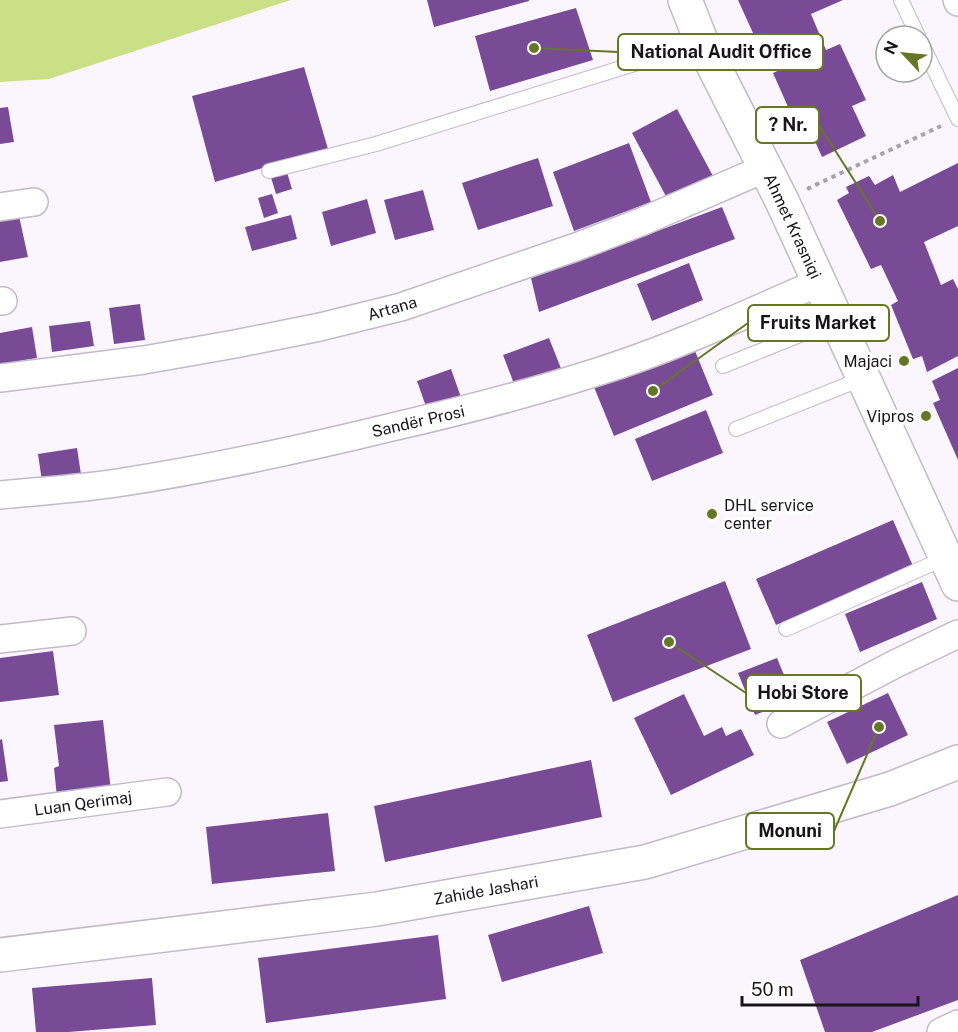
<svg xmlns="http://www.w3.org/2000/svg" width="958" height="1032" viewBox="0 0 958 1032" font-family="'Public Sans',sans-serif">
  <rect width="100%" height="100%" fill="#fbf6fe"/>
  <path fill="#cae087" d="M0 0H291L49 79 0 82Z"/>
  <g fill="#794a95">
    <path d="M427 0H529V1L434 27Z"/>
    <path d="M738 0H843L811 14 826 50 840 44 866 100 852 106 866 136 822 157 810 130 800 134 773 73 784 68 770 39 758 44Z"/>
    <path d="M576 8 593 60 490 91 475 36Z"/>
    <path d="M304 67 328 149 215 182 192 96Z"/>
    <path d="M8 107 14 142 0 144V108Z"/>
    <path d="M677 109 713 176 668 200 632 133Z"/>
    <path d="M629 143 651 202 574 231 553 172Z"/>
    <path d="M538 158 553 206 478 230 462 183Z"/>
    <path d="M958 163V226L924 242 941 285 953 279 958 289V356L927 372 922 356 913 359 891 305 898 301 881 265 871 269 837 200 849 193 846 187 869 176 875 185 893 175 900 192Z"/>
    <path d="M286 169 292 189 276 194 270 174Z"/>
    <path d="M423 190 434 230 395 240 384 200Z"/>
    <path d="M272 194 278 213 264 218 258 198Z"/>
    <path d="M367 199 376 233 331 246 322 212Z"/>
    <path d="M722 207 735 239 539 312 531 278Z"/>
    <path d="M291 215 297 239 252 251 245 227Z"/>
    <path d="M19 216 28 257 0 262V220Z"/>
    <path d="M689 263 703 300 652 321 637 284Z"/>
    <path d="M140 304 145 340 114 344 109 308Z"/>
    <path d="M90 321 94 346 52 352 49 326Z"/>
    <path d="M32 327 37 358 0 364V333Z"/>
    <path d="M549 338 562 371 516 389 503 355Z"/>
    <path d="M693 346 713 395 614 436 594 387Z"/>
    <path d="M958 368V460L933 403 940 400 932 381Z"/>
    <path d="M451 369 463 403 429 415 417 381Z"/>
    <path d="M706 410 723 453 652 481 635 439Z"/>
    <path d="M77 448 82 481 43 488 38 454Z"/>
    <path d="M893 520 913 566 776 625 756 579Z"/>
    <path d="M725 581 751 649 613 702 587 635Z"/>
    <path d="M922 582 937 619 860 652 845 614Z"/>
    <path d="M53 651 59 695 0 702V658Z"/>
    <path d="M777 658 794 699 755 715 738 673Z"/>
    <path d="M888 693 908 735 847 764 827 722Z"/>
    <path d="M684 694 704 736 722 727 726 736 741 729 754 755 671 795 634 718Z"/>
    <path d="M103 720 111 791 57 797 54 768 59 766 54 725Z"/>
    <path d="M2 739 8 781 0 782V740Z"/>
    <path d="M591 760 602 817 385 862 374 806Z"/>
    <path d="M328 813 335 871 212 884 206 827Z"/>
    <path d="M958 895V1000L872 1032H825L800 960Z"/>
    <path d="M589 906 603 953 502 982 488 935Z"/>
    <path d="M438 935 446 999 266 1023 258 958Z"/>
    <path d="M152 978 156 1025 68 1032H36L32 988Z"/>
  </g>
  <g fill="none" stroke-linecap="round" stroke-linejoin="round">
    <defs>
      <g id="lane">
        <path d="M901 0 918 36"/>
        <path d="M922 44 958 119"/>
        <path d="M269 171 376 144 702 43"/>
        <path d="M723 366 837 320"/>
        <path d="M736 429 864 378"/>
        <path d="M786 629 945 558"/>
      </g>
      <g id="street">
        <path d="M957 0 958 2"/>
        <path d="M0 207 34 202"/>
        <path d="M0 301H3"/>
        <path d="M0 378 144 360 235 344 320 327 401 307 576 247 641 222 766 168"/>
        <path d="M0 495C39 491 78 489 117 483 208 469 298 450 388 428 458 412 528 394 597 372 674 348 746 314 820 282"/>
        <path d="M0 639 72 631"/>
        <path d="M781 724 895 664 958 634"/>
        <path d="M0 814 167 792"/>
        <path d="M941 1032 958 1024"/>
      </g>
      <g id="secondary">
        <path d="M685 0 702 43 782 201 958 584"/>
        <path d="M0 955 377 909 645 862 890 789 958 762"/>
      </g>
    </defs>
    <use href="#lane" stroke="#c2bac7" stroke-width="16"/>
    <use href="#street" stroke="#c2bac7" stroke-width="30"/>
    <use href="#secondary" stroke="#c2bac7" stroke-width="36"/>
    <path stroke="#a7a3a9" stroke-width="4" stroke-dasharray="4.5 4.5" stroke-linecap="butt" d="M807 189 941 126"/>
    <use href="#lane" stroke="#fff" stroke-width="14"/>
    <use href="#street" stroke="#fff" stroke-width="27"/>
    <use href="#secondary" stroke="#fff" stroke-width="33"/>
  </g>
  <g fill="#657624" stroke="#fff" stroke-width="2">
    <circle cx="904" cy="361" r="6"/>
    <circle cx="926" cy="416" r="6"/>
    <circle cx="712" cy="514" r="6"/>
  </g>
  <g text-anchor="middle" stroke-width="6" stroke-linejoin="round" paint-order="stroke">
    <g font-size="16" fill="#171519" stroke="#fff">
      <text transform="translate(793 226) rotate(65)" y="6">Ahmet Krasniqi</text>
      <text transform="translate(392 308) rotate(-16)" y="6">Artana</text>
      <text transform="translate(418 421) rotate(-13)" y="6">Sandër Prosi</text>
      <text transform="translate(83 803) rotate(-8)" y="6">Luan Qerimaj</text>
      <text transform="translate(486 890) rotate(-10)" y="6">Zahide Jashari</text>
    </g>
    <g font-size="16" fill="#171519" stroke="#fff" text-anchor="end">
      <text x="892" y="367">Majaci</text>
      <text x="914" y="422">Vipros</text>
      <text x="724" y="511" text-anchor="start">DHL service<tspan x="724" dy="18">center</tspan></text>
    </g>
  </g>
  <path fill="none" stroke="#657624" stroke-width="2" d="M534 48L618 52M880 221L819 125M653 391L748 323M669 642L746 693M879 727L834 831"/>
  <g fill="#657624" stroke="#fff" stroke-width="2">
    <circle cx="534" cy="48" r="6"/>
    <circle cx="880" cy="221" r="6"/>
    <circle cx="653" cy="391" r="6"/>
    <circle cx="669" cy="642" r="6"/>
    <circle cx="879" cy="727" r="6"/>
  </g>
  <g fill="#fff" stroke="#657624" stroke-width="2">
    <rect x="618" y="34" width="205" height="36" rx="6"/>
    <rect x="756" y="107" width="63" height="36" rx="6"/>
    <rect x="748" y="305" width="141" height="36" rx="6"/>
    <rect x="746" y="675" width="115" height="36" rx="6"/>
    <rect x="746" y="813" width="88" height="36" rx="6"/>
  </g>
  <g font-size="18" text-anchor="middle" font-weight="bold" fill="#171519">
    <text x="721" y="58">National Audit Office</text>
    <text x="788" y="131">? Nr.</text>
    <text x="818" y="329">Fruits Market</text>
    <text x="803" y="699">Hobi Store</text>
    <text x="790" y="837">Monuni</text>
  </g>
  <g transform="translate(904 54) rotate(296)"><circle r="28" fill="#ffffff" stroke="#a2a1a3" stroke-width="1.5"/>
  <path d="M0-4.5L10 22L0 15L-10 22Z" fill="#657624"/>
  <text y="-9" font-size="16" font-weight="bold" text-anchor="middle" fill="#171519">N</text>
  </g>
  <path d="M742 996v9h176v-9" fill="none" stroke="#171519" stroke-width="3"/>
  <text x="751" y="996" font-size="18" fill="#171519" stroke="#ffffff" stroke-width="4.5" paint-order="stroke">50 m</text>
</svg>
